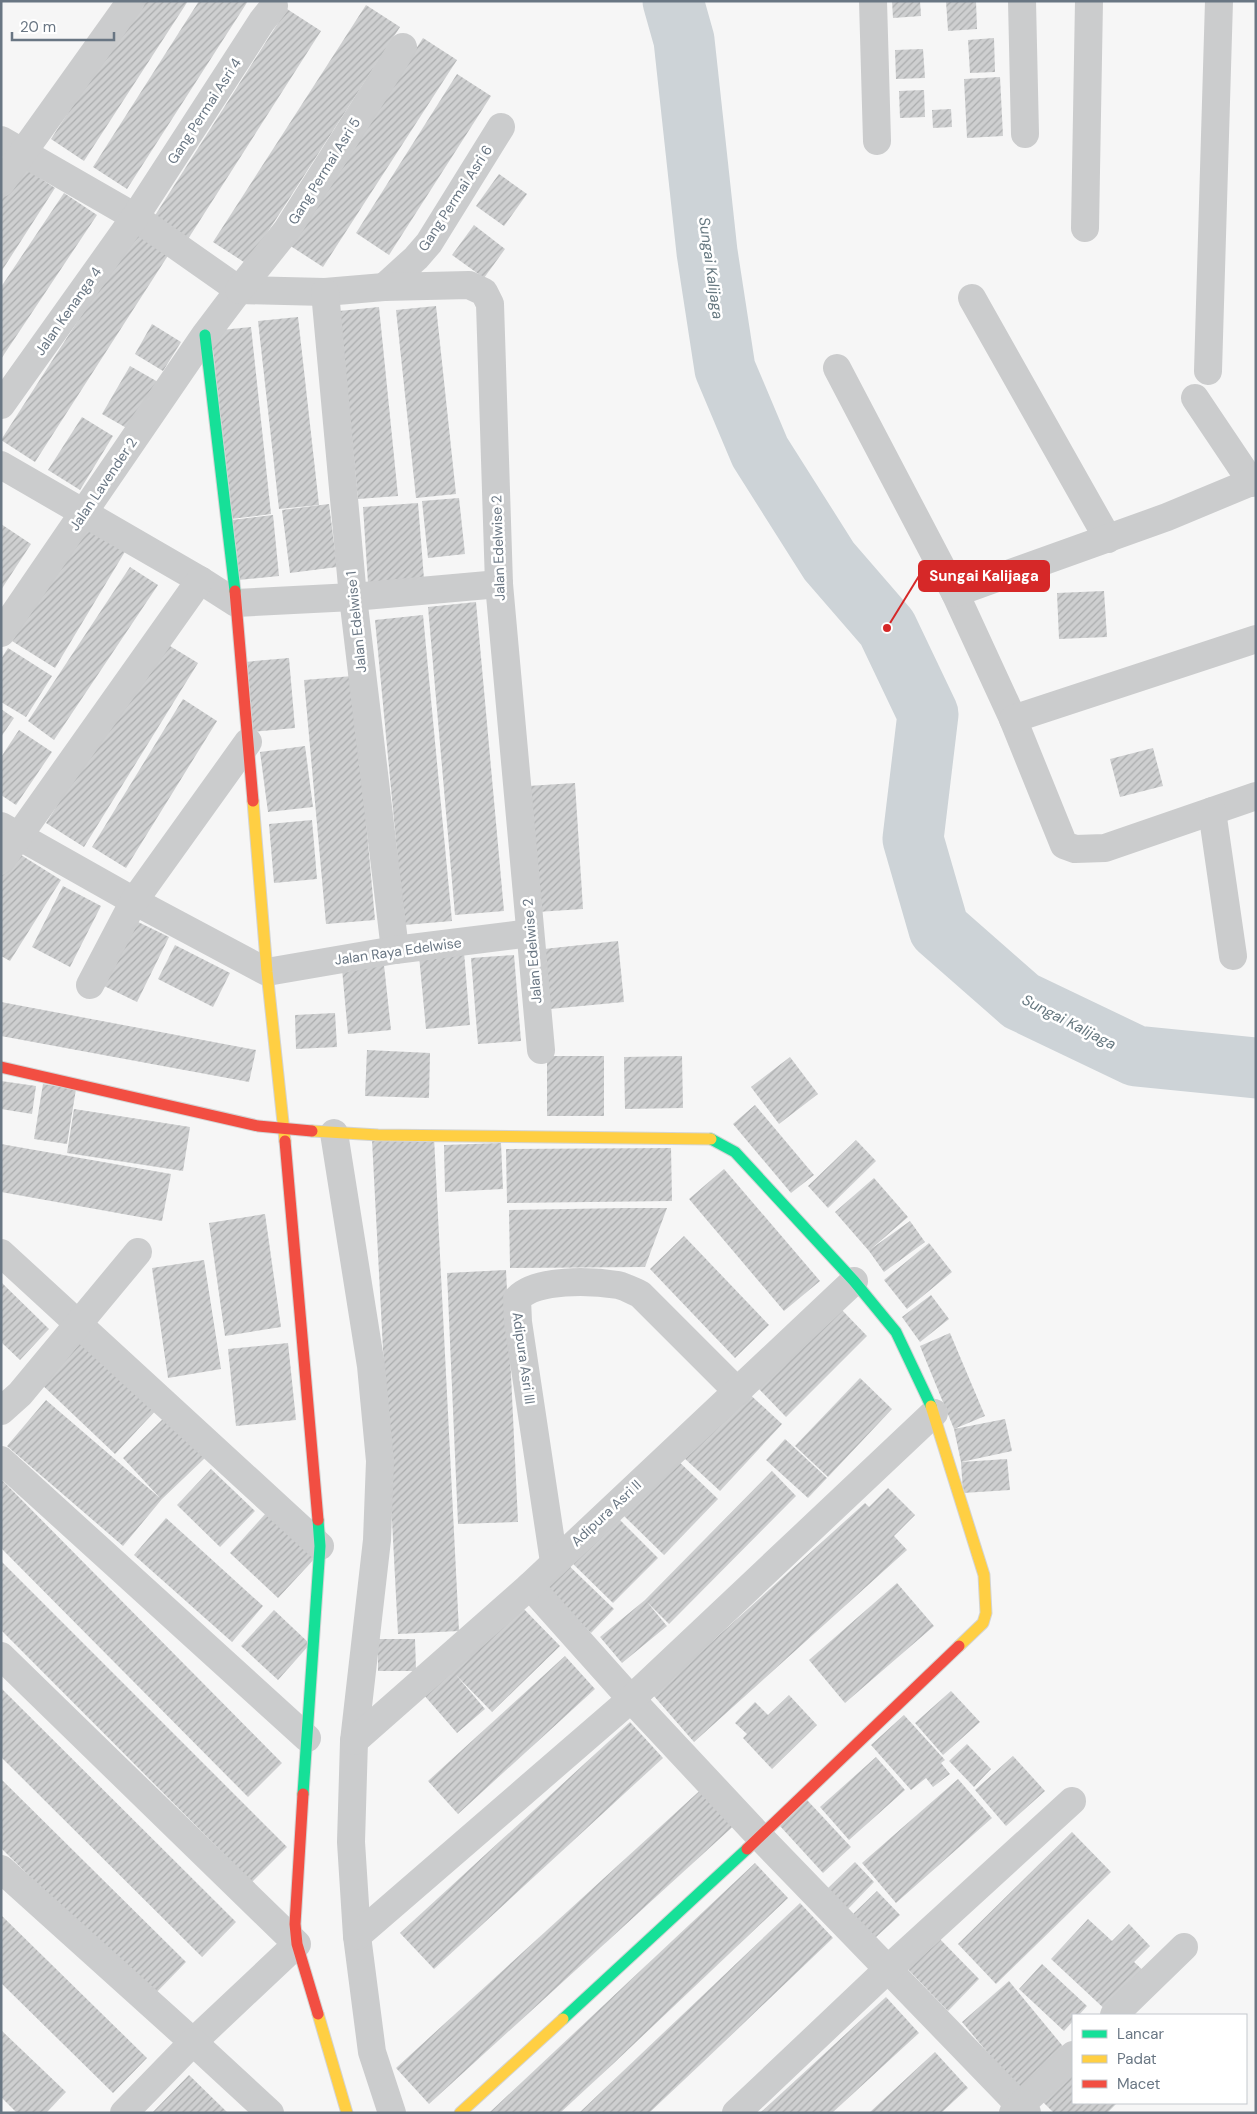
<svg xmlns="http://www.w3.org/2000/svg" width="1257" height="2114" viewBox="0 0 1257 2114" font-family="'DM Sans',sans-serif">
  <defs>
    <pattern id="building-hatch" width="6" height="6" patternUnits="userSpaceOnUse" patternTransform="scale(1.25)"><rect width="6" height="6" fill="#cecfd0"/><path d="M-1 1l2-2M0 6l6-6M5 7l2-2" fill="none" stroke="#abadae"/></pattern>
  </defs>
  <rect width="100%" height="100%" fill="#f6f6f6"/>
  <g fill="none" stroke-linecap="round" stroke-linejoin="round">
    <path stroke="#cdd3d7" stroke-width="61" d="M673 1 684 40 707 252 725 369 760 452 829 561 887 628 928 714 913 839 939 929 1021 1001 1136 1056 1256 1068"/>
  </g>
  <g fill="url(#building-hatch)">
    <path d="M140 1H188L84 161 51 139Z"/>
    <path d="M199 1H248L127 189 93 167Z"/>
    <path d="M892 1H920L921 16 893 18Z"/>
    <path d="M946 1H976L977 29 948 31Z"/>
    <path d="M366 5 400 27 247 264 213 242Z"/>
    <path d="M287 9 321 31 188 239 154 217Z"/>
    <path d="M423 38 457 60 323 267 289 245Z"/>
    <path d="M994 38 995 72 970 73 968 40Z"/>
    <path d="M923 49 925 78 896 79 895 50Z"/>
    <path d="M457 74 491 96 389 255 356 233Z"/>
    <path d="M1000 77 1003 136 967 138 964 79Z"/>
    <path d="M924 90 925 117 900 118 899 91Z"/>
    <path d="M951 109 952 127 933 128 932 110Z"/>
    <path d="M22 166 55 188 1 272V198Z"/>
    <path d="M499 174 527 194 504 226 476 206Z"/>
    <path d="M64 193 97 215 1 359V287Z"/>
    <path d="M474 225 505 249 484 278 452 255Z"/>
    <path d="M135 232 169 254 35 462 1 440Z"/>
    <path d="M436 306 456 494 416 498 396 310Z"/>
    <path d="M379 307 398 496 358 499 339 311Z"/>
    <path d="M298 317 319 505 279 509 258 321Z"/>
    <path d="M152 324 181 342 163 371 135 354Z"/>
    <path d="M251 327 271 514 231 519 211 331Z"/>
    <path d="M130 366 158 382 130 430 102 414Z"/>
    <path d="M82 417 113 436 80 490 48 470Z"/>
    <path d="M459 498 465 554 428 558 422 501Z"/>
    <path d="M418 503 424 579 368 583 363 507Z"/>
    <path d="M329 504 337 567 290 573 282 510Z"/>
    <path d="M273 515 279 576 238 580 232 520Z"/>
    <path d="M84 523 126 550 55 668 12 641Z"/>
    <path d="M1 524 31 544 1 590Z"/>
    <path d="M130 567 158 585 54 740 28 721Z"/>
    <path d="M1104 591 1107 637 1059 639 1057 593Z"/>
    <path d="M476 602 504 911 455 915 428 607Z"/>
    <path d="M423 615 452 921 404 925 375 620Z"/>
    <path d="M160 640 198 663 84 847 46 823Z"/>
    <path d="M8 648 52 676 26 717 1 702V659Z"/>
    <path d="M289 658 295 728 251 732 244 662Z"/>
    <path d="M353 676 375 920 326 924 304 680Z"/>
    <path d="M183 699 217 721 126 868 92 847Z"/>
    <path d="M1 709 14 718 1 737Z"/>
    <path d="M19 730 52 752 16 805 1 795V757Z"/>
    <path d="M305 746 313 807 268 812 260 752Z"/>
    <path d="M1153 748 1163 786 1120 797 1110 759Z"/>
    <path d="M575 783 583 909 537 912 528 786Z"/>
    <path d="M312 820 317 879 274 883 269 824Z"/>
    <path d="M13 850 61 880 10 961 1 956V870Z"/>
    <path d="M63 886 101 906 70 967 32 947Z"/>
    <path d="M132 919 169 937 137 1002 100 984Z"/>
    <path d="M618 941 624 1002 550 1009 544 949Z"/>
    <path d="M175 945 230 973 213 1007 158 979Z"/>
    <path d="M464 952 470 1025 426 1029 419 956Z"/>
    <path d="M514 955 521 1041 478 1044 471 958Z"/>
    <path d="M384 965 391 1030 348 1034 342 969Z"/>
    <path d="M1 1002 256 1050 249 1082 1 1036Z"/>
    <path d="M335 1013 337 1047 296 1049 295 1015Z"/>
    <path d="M367 1050 430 1053 429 1098 365 1096Z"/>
    <rect x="547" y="1056" width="57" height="60"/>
    <path d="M682 1056 683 1108 625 1109 624 1057Z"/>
    <path d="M790 1057 818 1094 779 1124 751 1087Z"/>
    <path d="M1 1081 36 1086 32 1114 1 1109Z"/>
    <path d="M43 1084 76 1089 67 1144 34 1139Z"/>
    <path d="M755 1105 814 1175 791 1193 733 1124Z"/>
    <path d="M74 1109 190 1127 183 1171 67 1153Z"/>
    <path d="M434 1137 459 1631 398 1634 372 1140Z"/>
    <path d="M856 1140 876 1161 828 1208 808 1186Z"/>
    <path d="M501 1143 503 1189 445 1192 444 1145Z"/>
    <path d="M1 1144 171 1174 162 1221 1 1192Z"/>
    <path d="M671 1148 672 1201 507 1203 506 1149Z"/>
    <path d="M724 1169 820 1281 784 1311 689 1199Z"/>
    <path d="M874 1178 908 1217 871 1249 910 1221 925 1242 884 1272 869 1251 835 1212Z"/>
    <path d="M626 1208H667L645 1267 510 1268 509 1210Z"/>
    <path d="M265 1214 281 1327 225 1336 209 1223Z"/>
    <path d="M684 1236 769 1325 735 1358 650 1269Z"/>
    <path d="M929 1243 952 1272 907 1309 884 1280Z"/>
    <path d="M204 1260 221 1369 168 1378 152 1268Z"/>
    <path d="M506 1270 518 1522 458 1524 447 1273Z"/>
    <path d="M1 1282 49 1329 20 1360 1 1342Z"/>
    <path d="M931 1295 949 1319 920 1342 902 1317Z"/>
    <path d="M840 1308 867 1336 786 1417 759 1389Z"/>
    <path d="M950 1333 985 1416 954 1429 1005 1419 1012 1451 961 1462 954 1429 920 1346Z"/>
    <path d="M82 1334 159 1407 115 1454 38 1381Z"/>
    <path d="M288 1343 296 1420 236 1426 228 1349Z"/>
    <path d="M860 1378 892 1409 828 1477 795 1446Z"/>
    <path d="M745 1390 782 1424 720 1491 683 1457Z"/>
    <path d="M46 1400 160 1498 123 1458 166 1416 206 1457 162 1499 123 1546 7 1446Z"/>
    <path d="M785 1439 827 1478 808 1498 766 1460Z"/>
    <path d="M674 1457 718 1499 664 1555 621 1513Z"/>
    <path d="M1007 1459 1010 1490 963 1493 961 1462Z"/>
    <path d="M211 1469 255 1511 220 1547 177 1505Z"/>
    <path d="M772 1471 796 1496 669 1624 647 1602 667 1626 622 1663 600 1637 645 1600Z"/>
    <path d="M1 1479 282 1763 248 1797 1 1548Z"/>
    <path d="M888 1488 915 1515 894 1536 907 1550 694 1742 653 1695 865 1503 869 1507Z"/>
    <path d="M267 1512 316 1557 278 1598 230 1553Z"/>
    <path d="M613 1513 658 1558 613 1603 568 1559Z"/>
    <path d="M166 1518 263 1606 232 1642 134 1555Z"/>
    <path d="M562 1559 614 1609 591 1633 539 1584Z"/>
    <path d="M1 1561 287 1847 252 1882 1 1630Z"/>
    <path d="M897 1583 934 1626 845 1703 809 1660Z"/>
    <path d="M518 1603 560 1646 492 1712 456 1675 485 1709 457 1733 423 1694Z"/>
    <path d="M274 1610 310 1644 278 1680 241 1646Z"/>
    <path d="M378 1639H415L416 1671H378Z"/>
    <path d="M565 1656 595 1689 458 1814 428 1781Z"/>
    <path d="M1 1688 236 1922 202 1957 1 1757Z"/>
    <path d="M951 1691 980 1722 943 1755 915 1723Z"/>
    <path d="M789 1695 817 1725 772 1769 743 1738 747 1734 735 1723 755 1702 768 1715Z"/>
    <path d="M904 1715 945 1760 941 1763 950 1774 933 1787 926 1778 911 1790 871 1745Z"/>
    <path d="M630 1722 663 1758 434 1969 400 1933Z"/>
    <path d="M967 1744 991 1769 974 1787 949 1761Z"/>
    <path d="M1013 1756 1045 1791 1006 1826 975 1790Z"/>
    <path d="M876 1757 905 1790 849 1840 820 1807Z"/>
    <path d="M1 1779 186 1962 152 1997 1 1848Z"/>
    <path d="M958 1779 992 1818 896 1903 862 1863Z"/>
    <path d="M706 1785 739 1821 429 2104 396 2068Z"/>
    <path d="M807 1800 851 1847 823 1873 780 1826Z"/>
    <path d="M1072 1832 1111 1872 996 1984 958 1944Z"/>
    <path d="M855 1862 874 1882 845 1912 824 1892Z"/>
    <path d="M755 1863 788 1898 614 2063 560 2113H489Z"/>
    <path d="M877 1891 900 1915 875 1938 852 1915Z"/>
    <path d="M800 1903 833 1938 702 2063 649 2113H579Z"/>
    <path d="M1 1915 147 2058 113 2093 1 1983Z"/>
    <path d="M1088 1919 1112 1941 1129 1924 1150 1946 1134 1962 1147 1974 1110 2014 1051 1959Z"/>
    <path d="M933 1932 979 1979 948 2011 902 1963Z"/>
    <path d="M1042 1964 1087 2006 1079 2015H1073V2021L1064 2031 1019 1989Z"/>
    <path d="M1009 1981 1066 2050 1019 2090 962 2022Z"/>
    <path d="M886 1997 919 2033 832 2113H760Z"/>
    <path d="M1 2030 66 2092 46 2113H17L1 2097Z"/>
    <path d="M935 2052 968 2088 941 2113H869Z"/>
    <path d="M1073 2068V2103H1117L1107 2113H1054L1042 2101Z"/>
    <path d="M189 2075 228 2113H152Z"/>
  </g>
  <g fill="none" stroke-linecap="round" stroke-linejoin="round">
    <defs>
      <g id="fast">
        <path d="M205 335 235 591"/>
        <path d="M711 1139 735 1152 854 1281 896 1332 931 1406"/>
        <path d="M303 1794 320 1546 318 1520"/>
        <path d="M563 2019 747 1849"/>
      </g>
      <g id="slow">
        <path d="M253 801 267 972 285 1141"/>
        <path d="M312 1131 378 1135 711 1139"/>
        <path d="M931 1406 984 1575 986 1613 983 1623 959 1646"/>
        <path d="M318 2014 347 2113"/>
        <path d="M460 2113 563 2019"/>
      </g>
      <g id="jam">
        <path d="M235 591 253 801"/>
        <path d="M1 1067 258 1126 312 1131"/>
        <path d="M285 1141 318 1520"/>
        <path d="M303 1794 295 1924 297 1944 318 2014"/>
        <path d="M747 1849 959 1646"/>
      </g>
    </defs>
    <use href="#fast" stroke="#d3d4d4" stroke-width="13"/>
    <use href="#slow" stroke="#d3d4d4" stroke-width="13"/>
    <use href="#jam" stroke="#d3d4d4" stroke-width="13"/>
    <g stroke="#cbcccd" stroke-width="28">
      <path d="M873 1 877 141"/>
      <path d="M1022 1 1025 134"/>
      <path d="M1 140 135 217 239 290 205 335 1 633"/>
      <path d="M1 183 131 1"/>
      <path d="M1085 228 1089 1"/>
      <path d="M384 287 416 258 429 243 501 127"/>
      <path d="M239 290 325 292 384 287 469 285 484 292 490 304 499 584 541 1050"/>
      <path d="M239 290 287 230 403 47"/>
      <path d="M325 292 353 597 395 950"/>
      <path d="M972 298 1108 539"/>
      <path d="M837 368 955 593 1013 719 1064 845 1075 849 1105 848 1256 796"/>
      <path d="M1208 371 1219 1"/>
      <path d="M1195 398 1252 483"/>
      <path d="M1 405 135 217 262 21 274 6"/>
      <path d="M1 465 200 580 236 603 353 597 499 584"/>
      <path d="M955 593 1167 517 1256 480"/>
      <path d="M1013 719 1256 639"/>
      <path d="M1212 811 1233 956"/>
      <path d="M1 826 134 901 267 972 395 950 530 933"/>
      <path d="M1 861 200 580"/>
      <path d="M90 985 134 901 248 742"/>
      <path d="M334 1133 371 1366 380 1461 377 1540 354 1741 351 1842 357 1936 372 2052 392 2113"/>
      <path d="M1 1253 320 1546"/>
      <path d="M1 1411 20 1394 138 1252"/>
      <path d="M1 1460 307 1738"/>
      <path d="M554 1562 518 1322 517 1299C536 1278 592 1281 618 1285 626 1287 633 1291 640 1294L738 1392"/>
      <path d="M530 1586 631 1699 760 1837 1027 2113"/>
      <path d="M1 1656 297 1944 193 2042 1 1869"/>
      <path d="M354 1741 530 1586 854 1281"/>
      <path d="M357 1936 631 1699 934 1413"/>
      <path d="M1114 2015 1184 1947"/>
      <path d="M124 2113 193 2042 270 2113"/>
      <path d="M736 2113 888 1969 1072 1801"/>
      <path d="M1013 2113 1073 2055"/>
    </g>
    <use href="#fast" stroke="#16e098" stroke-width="11"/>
    <use href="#slow" stroke="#ffcf43" stroke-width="11"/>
    <use href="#jam" stroke="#f24e42" stroke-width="11"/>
  </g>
  <g text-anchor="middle" stroke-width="5" stroke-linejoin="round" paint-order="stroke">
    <g font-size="14" fill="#697683" stroke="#fff">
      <text transform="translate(204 111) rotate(-57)" y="5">Gang Permai Asri 4</text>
      <text transform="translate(324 171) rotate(-58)" y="5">Gang Permai Asri 5</text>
      <text transform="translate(455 198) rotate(-57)" y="5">Gang Permai Asri 6</text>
      <text transform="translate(68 311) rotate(-55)" y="5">Jalan Kenanga 4</text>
      <text transform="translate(103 484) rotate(-56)" y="5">Jalan Lavender 2</text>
      <text transform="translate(498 548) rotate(-92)" y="5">Jalan Edelwise 2</text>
      <text transform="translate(356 622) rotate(-96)" y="5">Jalan Edelwise 1</text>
      <text transform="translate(398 951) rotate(-8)" y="5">Jalan Raya Edelwise</text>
      <text transform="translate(532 951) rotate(-95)" y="5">Jalan Edelwise 2</text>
      <text transform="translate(524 1358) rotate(82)" y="5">Adipura Asri III</text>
      <text transform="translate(606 1513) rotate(-43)" y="5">Adipura Asri II</text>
    </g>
    <g font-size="15" font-style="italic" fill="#65777f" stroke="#fff">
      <text transform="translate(711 268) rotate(82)" y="5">Sungai Kalijaga</text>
      <text transform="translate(1069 1022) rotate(27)" y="5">Sungai Kalijaga</text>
    </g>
  </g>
  <path fill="none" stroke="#d62828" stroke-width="2" d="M887 628L919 576"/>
  <circle fill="#d62828" stroke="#fff" stroke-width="2" cx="887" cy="628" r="5"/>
  <rect fill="#d62828" stroke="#d62828" stroke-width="2" x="919" y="561" width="130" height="30" rx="5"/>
  <g font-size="15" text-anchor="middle" font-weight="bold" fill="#fff">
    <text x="984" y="581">Sungai Kalijaga</text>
  </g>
  <rect width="1257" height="2114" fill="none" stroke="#697683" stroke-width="5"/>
  <rect x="1072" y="2014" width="175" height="90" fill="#ffffff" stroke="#c3c8cd"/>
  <rect x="1082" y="2030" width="25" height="8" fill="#16e098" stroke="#c3c8cd"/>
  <text x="1117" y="2039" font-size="15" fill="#697683">Lancar</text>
  <rect x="1082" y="2055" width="25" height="8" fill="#ffcf43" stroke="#c3c8cd"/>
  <text x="1117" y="2064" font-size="15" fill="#697683">Padat</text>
  <rect x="1082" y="2080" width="25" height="8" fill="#f24e42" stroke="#c3c8cd"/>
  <text x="1117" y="2089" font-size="15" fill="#697683">Macet</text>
  <path d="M12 32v8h102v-8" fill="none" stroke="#697683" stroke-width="2.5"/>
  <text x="20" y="32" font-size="15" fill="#697683" stroke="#ffffff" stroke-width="4" paint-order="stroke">20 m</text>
</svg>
